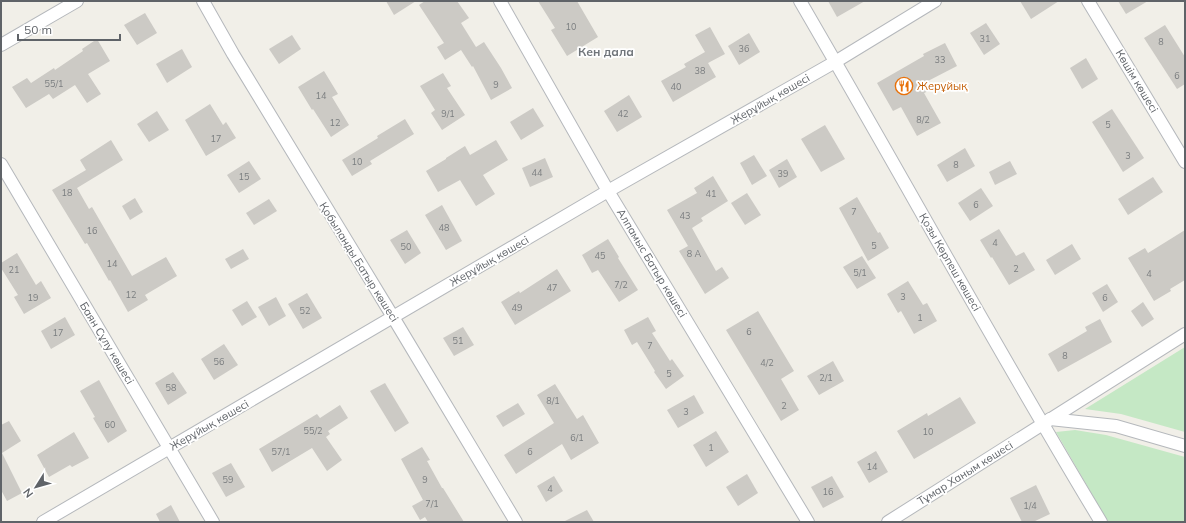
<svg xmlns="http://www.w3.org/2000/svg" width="1186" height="523" viewBox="0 0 1186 523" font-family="Mulish,sans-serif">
  <rect width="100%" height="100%" fill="#f1efe8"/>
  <g fill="#c5e8c5">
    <path d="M1185 347V432L1121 414 1085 409Z"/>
    <path d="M1075 430 1106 435 1185 457V522H1108L1056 432Z"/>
  </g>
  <g fill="#cccac5">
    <path d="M386 1H416L394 15Z"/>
    <path d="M425 1H457L469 18 461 23 476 47 484 42 501 68 512 88 491 100 473 66 472 67 461 50 445 60 437 47 444 43 419 5Z"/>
    <path d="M538 1H577L598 37 567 56 551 30 555 28Z"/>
    <path d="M828 1H865L837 17Z"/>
    <path d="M1020 1H1059L1031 19Z"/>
    <path d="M1118 1H1148L1126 14Z"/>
    <path d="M145 13 157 33 137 45 124 25Z"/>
    <path d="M986 23 1000 44 984 55 970 33Z"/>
    <path d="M1165 25 1185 57V84L1177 89 1144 38Z"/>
    <path d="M710 27 725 54 708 63 716 77 673 102 661 81 686 67 684 64 705 52 695 35Z"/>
    <path d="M749 33 760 52 739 65 728 46Z"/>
    <path d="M292 35 301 49 279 64 269 49Z"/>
    <path d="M97 39 110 61 88 74 101 94 87 103 75 85 53 99 49 94 26 108 12 87 27 78 31 83 54 68 55 70 83 51 82 49Z"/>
    <path d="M945 43 957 66 926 82 931 90 924 93 941 123 917 136 901 107 893 111 877 83 924 56 923 54Z"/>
    <path d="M182 49 192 67 167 83 156 64Z"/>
    <path d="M1086 58 1098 79 1082 89 1070 68Z"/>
    <path d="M324 71 338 94 332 97 349 125 331 137 313 109 312 110 298 87Z"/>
    <path d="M443 73 451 86 447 88 465 115 442 130 431 113 435 110 420 86Z"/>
    <path d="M629 95 642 117 617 132 604 111Z"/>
    <path d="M210 104 223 125 226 122 236 138 206 156 185 120Z"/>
    <path d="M533 108 544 126 521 140 510 122Z"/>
    <path d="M1112 109 1144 158 1123 172 1092 122Z"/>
    <path d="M157 111 169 130 149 142 137 124Z"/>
    <path d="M405 119 414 134 370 161 372 164 352 176 342 160 378 138 377 136Z"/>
    <path d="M825 125 845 159 821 172 801 139Z"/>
    <path d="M111 140 123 160 77 188 89 209 92 207 132 276 166 257 177 276 145 295 148 300 128 312 110 280 109 281 87 243 85 244 52 190 86 170 80 160Z"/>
    <path d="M496 140 508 160 483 175 495 194 476 206 460 180 438 192 426 171 446 159V158L465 146 470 155Z"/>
    <path d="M965 148 975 166 947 182 937 165Z"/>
    <path d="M754 155 767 176 752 185 740 163Z"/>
    <path d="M545 158 553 177 530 187 522 168Z"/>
    <path d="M787 159 797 177 779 188 769 170Z"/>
    <path d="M249 161 261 179 239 193 227 175Z"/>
    <path d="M1010 161 1017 174 995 185 989 172Z"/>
    <path d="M713 176 728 201 701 218 703 221 692 228 716 271 722 267 729 278 705 294 679 251 688 246 667 210 697 193 694 188Z"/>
    <path d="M1153 177 1163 192 1128 215 1118 199Z"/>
    <path d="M981 188 993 206 970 221 958 203Z"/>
    <path d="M747 193 761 215 745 225 731 203Z"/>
    <path d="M857 197 878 233 880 232 889 248 868 261 839 208Z"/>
    <path d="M135 198 143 212 130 220 122 206Z"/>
    <path d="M269 199 277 211 254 225 246 213Z"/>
    <path d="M442 205 462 241 446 250 425 215Z"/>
    <path d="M999 229 1016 256 1024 252 1035 270 1009 285 992 257 991 258 980 240Z"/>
    <path d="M407 230 421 253 405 264 390 240Z"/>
    <path d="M1185 230V280L1170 289 1171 291 1154 301 1128 258 1145 248 1148 253Z"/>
    <path d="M608 239 619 257 618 258 638 290 619 302 598 270 592 273 582 255Z"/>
    <path d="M1072 244 1081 259 1055 275 1046 260Z"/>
    <path d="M243 249 249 259 231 269 225 259Z"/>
    <path d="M17 253 36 285 41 281 51 298 24 314 14 297 18 295 1 268V263Z"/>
    <path d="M862 256 876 278 857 289 843 267Z"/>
    <path d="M557 269 571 291 515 325 501 302 519 291 520 293Z"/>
    <path d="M908 281 923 305 927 303 937 321 914 334 901 311 898 313 887 294Z"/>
    <path d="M1107 284 1118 302 1103 312 1092 293Z"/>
    <path d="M307 293 322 318 303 329 288 304Z"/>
    <path d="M276 297 286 316 269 326 258 307Z"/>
    <path d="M247 301 257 317 242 326 232 310Z"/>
    <path d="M1143 302 1154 319 1142 327 1131 311Z"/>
    <path d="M758 311 794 371 781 379 799 410 781 421 726 330Z"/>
    <path d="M65 317 75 335 51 349 41 331Z"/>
    <path d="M648 317 656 331 652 333 670 361 672 359 684 376 666 389 654 372 655 371 637 342 632 345 624 330Z"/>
    <path d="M1100 319 1112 342 1058 372 1048 354 1087 331 1085 327Z"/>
    <path d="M463 327 474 345 454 356 443 338Z"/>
    <path d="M224 344 238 365 214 380 201 359Z"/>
    <path d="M833 361 844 381 819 395 807 376Z"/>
    <path d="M173 372 187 393 168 405 155 383Z"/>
    <path d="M99 380 127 431 108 443 93 418 95 417 80 391Z"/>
    <path d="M385 383 409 423 395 432 370 391Z"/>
    <path d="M555 384 577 419 583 415 599 443 571 460 562 444 516 474 504 455 554 423 537 395Z"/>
    <path d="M694 395 704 413 678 428 667 410Z"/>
    <path d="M960 397 976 423 914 459 897 431 927 413 928 416Z"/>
    <path d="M518 403 525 414 503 427 496 416Z"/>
    <path d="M340 405 348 418 328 431 330 434 326 437 342 460 327 471 312 448 272 472 259 449 317 414 320 418Z"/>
    <path d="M9 421 21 441 2 453 22 493 7 501 1 490V425Z"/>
    <path d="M716 431 729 452 706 467 693 445Z"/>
    <path d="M74 432 89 458 72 467 70 465 49 477 37 455Z"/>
    <path d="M422 447 430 460 427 461 442 488H443L464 522H428L425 517 420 520 412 506 423 500 401 459Z"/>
    <path d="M876 451 888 472 869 483 857 462Z"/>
    <path d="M231 463 245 487 226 497 212 473Z"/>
    <path d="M747 474 758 493 738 506 726 487Z"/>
    <path d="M554 476 563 491 546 502 537 486Z"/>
    <path d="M832 476 844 497 823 508 811 487Z"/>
    <path d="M1036 485 1050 514 1033 522H1022L1010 498Z"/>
    <path d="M171 505 180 522H160L156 514Z"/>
    <path d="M587 510 594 522H563Z"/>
  </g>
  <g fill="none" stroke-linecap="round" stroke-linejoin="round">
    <defs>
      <g id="minor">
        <path d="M203 1 233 54 393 317 516 522"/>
        <path d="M500 1 608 191 808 522"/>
        <path d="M800 1C901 174 997 350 1101 522"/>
        <path d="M1088 1 1185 162"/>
        <path d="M1 45 77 1"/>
        <path d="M1 164 213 522"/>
        <path d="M1050 419 1116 426 1185 446"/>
        <path d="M43 522 608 191 835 62 935 1"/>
        <path d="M888 522 1185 334"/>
      </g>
    </defs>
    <use href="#minor" stroke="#b5b8bc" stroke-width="14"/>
    <use href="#minor" stroke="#fff" stroke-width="12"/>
  </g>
  <defs>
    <symbol id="restaurant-ring" viewBox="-11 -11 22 22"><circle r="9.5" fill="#fff" stroke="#e8710a" stroke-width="1.5"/><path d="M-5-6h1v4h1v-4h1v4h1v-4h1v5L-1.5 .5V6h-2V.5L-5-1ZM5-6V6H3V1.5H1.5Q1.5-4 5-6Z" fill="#e8710a"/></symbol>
  </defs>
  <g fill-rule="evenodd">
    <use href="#restaurant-ring" x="894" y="76" width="20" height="20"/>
  </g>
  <g text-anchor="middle" stroke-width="3.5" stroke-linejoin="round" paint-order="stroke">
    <g font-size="9" fill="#7a7d7f">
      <text x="571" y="30">10</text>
      <text x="985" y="42">31</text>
      <text x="1161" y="45">8</text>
      <text x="744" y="52">36</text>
      <text x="940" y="63">33</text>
      <text x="700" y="74">38</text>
      <text x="1177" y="79">6</text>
      <text x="54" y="87">55/1</text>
      <text x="496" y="88">9</text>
      <text x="676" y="90">40</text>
      <text x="321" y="99">14</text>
      <text x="448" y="117">9/1</text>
      <text x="623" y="117">42</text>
      <text x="923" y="123">8/2</text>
      <text x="335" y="126">12</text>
      <text x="1108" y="128">5</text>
      <text x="216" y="142">17</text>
      <text x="1128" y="159">3</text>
      <text x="357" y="165">10</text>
      <text x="956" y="168">8</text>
      <text x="537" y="176">44</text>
      <text x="783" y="177">39</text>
      <text x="244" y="180">15</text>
      <text x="67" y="196">18</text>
      <text x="711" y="197">41</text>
      <text x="976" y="208">6</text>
      <text x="854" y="215">7</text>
      <text x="685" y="219">43</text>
      <text x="444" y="231">48</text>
      <text x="92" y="234">16</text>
      <text x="995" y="246">4</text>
      <text x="874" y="249">5</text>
      <text x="406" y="250">50</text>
      <text x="694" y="257">8 А</text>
      <text x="600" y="259">45</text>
      <text x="112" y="267">14</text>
      <text x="1016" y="272">2</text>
      <text x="14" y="273">21</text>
      <text x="860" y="276">5/1</text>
      <text x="1149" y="277">4</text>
      <text x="621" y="288">7/2</text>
      <text x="552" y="291">47</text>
      <text x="131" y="298">12</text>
      <text x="903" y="300">3</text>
      <text x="33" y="301">19</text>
      <text x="1105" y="301">6</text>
      <text x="517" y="311">49</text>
      <text x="305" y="314">52</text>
      <text x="920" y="321">1</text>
      <text x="749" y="335">6</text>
      <text x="58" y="336">17</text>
      <text x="458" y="344">51</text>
      <text x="650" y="349">7</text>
      <text x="1065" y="359">8</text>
      <text x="219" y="365">56</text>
      <text x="767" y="366">4/2</text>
      <text x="669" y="377">5</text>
      <text x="826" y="381">2/1</text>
      <text x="171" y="391">58</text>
      <text x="553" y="404">8/1</text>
      <text x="784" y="409">2</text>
      <text x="686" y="415">3</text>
      <text x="110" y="428">60</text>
      <text x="313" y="434">55/2</text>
      <text x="928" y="435">10</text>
      <text x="577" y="441">6/1</text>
      <text x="711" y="451">1</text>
      <text x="281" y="455">57/1</text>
      <text x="530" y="455">6</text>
      <text x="872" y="470">14</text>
      <text x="228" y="483">59</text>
      <text x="425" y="483">9</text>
      <text x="550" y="492">4</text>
      <text x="828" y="495">16</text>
      <text x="432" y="507">7/1</text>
      <text x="1030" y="509">1/4</text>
    </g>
    <g font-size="11" fill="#5f6368" stroke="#fff">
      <text transform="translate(1137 81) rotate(59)" y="4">Көшім көшесі</text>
      <text transform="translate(770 99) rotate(-30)" y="4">Жерұйық көшесі</text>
      <text transform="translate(489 261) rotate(-30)" y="4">Жерұйық көшесі</text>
      <text transform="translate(359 262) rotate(58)" y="4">Қобыланды Батыр көшесі</text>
      <text transform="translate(950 262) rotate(60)" y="4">Қозы Көрпеш көшесі</text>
      <text transform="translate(652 263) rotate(59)" y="4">Алпамыс Батыр көшесі</text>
      <text transform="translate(107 343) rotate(59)" y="4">Баян Сұлу көшесі</text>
      <text transform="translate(209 425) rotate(-30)" y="4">Жерұйық көшесі</text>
      <text transform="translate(965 473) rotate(-32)" y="4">Тұмар Ханым көшесі</text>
    </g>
    <g font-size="11" fill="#c56008" stroke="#fff" text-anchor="start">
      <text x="917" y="90">Жерұйық</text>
    </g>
    <g font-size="12" font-weight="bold" fill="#70757a" stroke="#fff">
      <text x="606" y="56">Кен дала</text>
    </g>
  </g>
  <rect width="1186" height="523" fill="none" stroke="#5f6368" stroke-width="4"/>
  <g transform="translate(36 487) rotate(233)" stroke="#ffffff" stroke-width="3" paint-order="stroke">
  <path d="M0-3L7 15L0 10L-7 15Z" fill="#5f6368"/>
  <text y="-6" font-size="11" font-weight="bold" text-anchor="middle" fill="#5f6368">N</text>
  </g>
  <path d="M18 34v6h102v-6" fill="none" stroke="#5f6368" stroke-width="2"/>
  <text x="24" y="34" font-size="12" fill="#5f6368" stroke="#ffffff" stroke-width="3" paint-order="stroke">50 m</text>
</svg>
